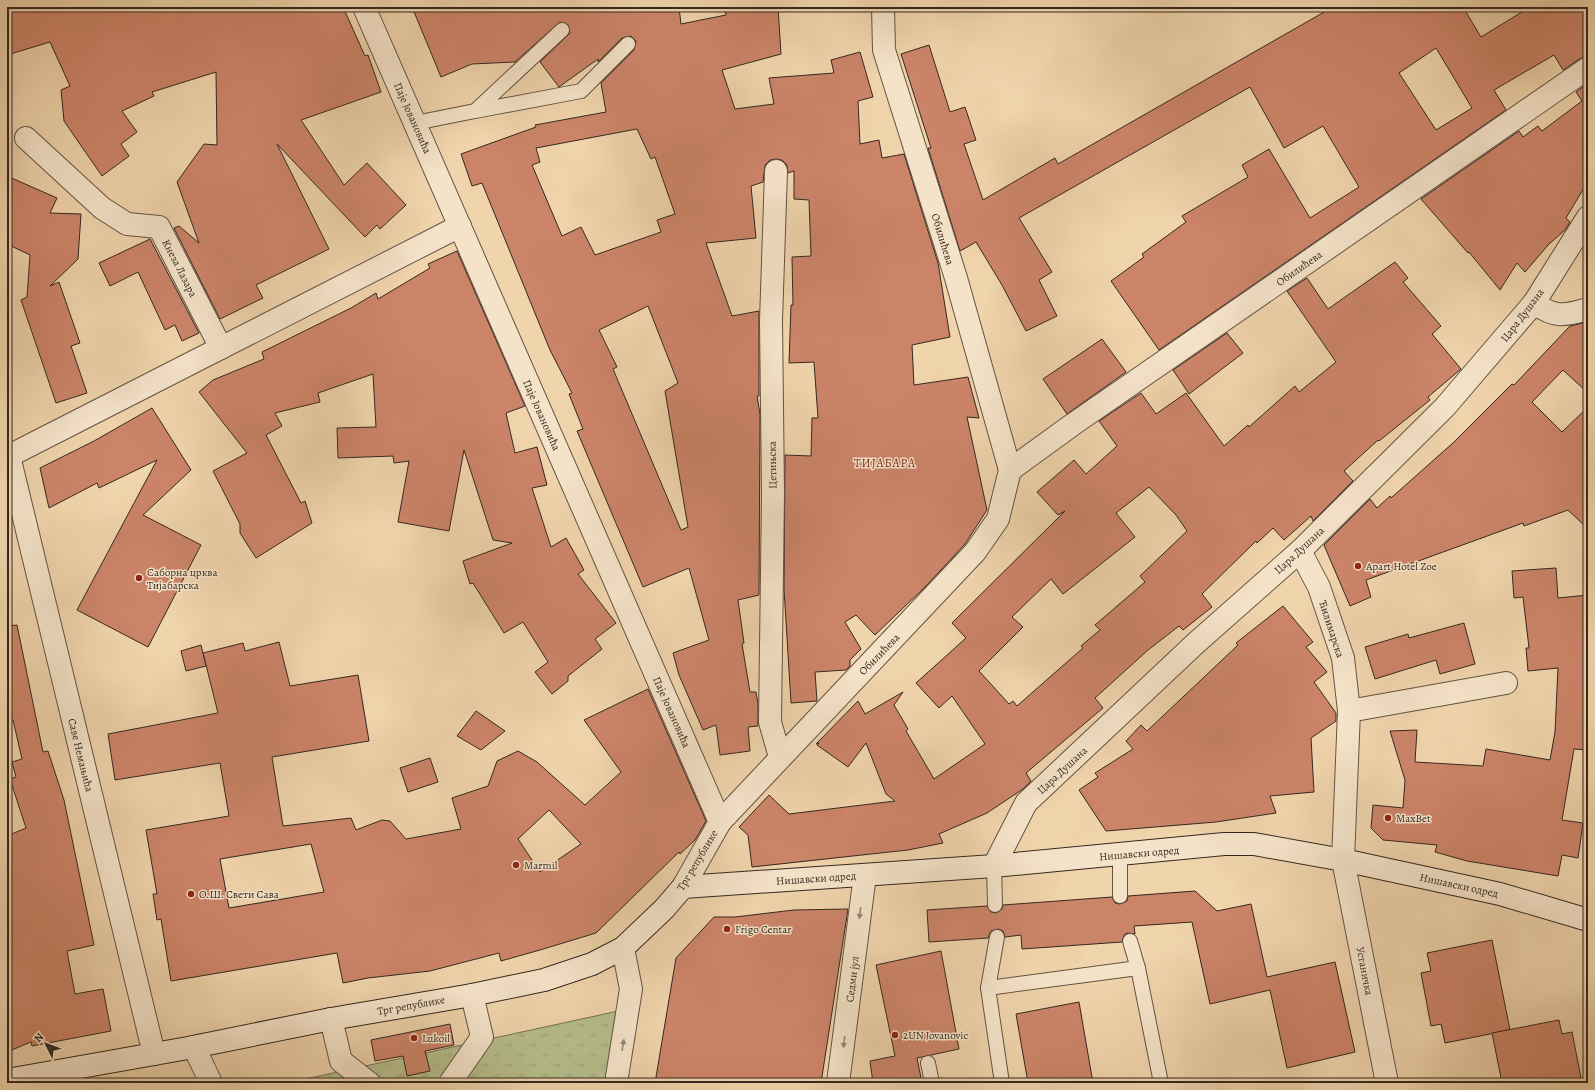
<svg xmlns="http://www.w3.org/2000/svg" width="1595" height="1090" viewBox="0 0 1595 1090" font-family="Alegreya,serif">
  <defs>
    <pattern id="grass-tufts" width="24" height="20" patternUnits="userSpaceOnUse"><rect width="24" height="20" fill="#b6bd8c"/><path d="M3 7l-1-3M5 7V3M7 7l1-3M15 17l-1-3M17 17v-4M19 17l1-3" fill="none" stroke="#9da278"/></pattern>
  </defs>
  <rect width="100%" height="100%" fill="#f0d4ac"/>
  <filter id="stains"><feTurbulence type="fractalNoise" baseFrequency=".005" numOctaves="4"/><feColorMatrix values="0 0 0 0 .2 0 0 0 0 .09 0 0 0 0 .02 0 0 0 .5 -.17"/></filter>
  <radialGradient id="worn" r=".72"><stop offset=".6" stop-color="#630" stop-opacity="0"/><stop offset="1" stop-color="#630" stop-opacity=".3"/></radialGradient>
  <path fill="url(#grass-tufts)" stroke="#747256" d="M623 1010 607 1083H287Z"/>
  <g fill="#cc8469" stroke="#332821" fill-rule="evenodd">
    <path d="M7 7H174L177 12 195 7H343L365 56 368 55 381 92 301 120 344 185 367 163 406 205 380 229 377 225 365 237 277 144 329 249 256 285 263 298 220 319 174 228 179 226 199 243 177 182 204 144 217 145 216 72 152 92 154 96 122 111 137 132 121 144 129 156 102 176 64 121 61 90 70 86 50 42 7 55Z"/>
    <path d="M412 7H679L681 24 726 15 724 7H778L781 54 722 70 735 109 774 104 769 78 834 73 831 60 860 52 873 97 858 101 860 144 879 140 882 158 904 154 938 263 950 337 912 345 914 385 968 377 979 418 967 417 987 510 965 544 926 586 875 635 856 615 845 622 861 649 850 660V666L846 670 815 672 817 701 791 703 784 589 785 455 811 456 812 418H818L814 362 789 363 791 305H793L792 257 811 256 809 200 794 199V171L788 173 787 165 782 160 776 159 770 160 765 165 763 182 751 186 756 238 706 243 732 316 759 311V396H757L760 414 759 595 738 600 744 643 742 644 750 692H756L758 704V726L748 727 750 751 720 755 716 725 703 730 679 675 673 653 709 640 689 568 643 587 577 431 583 429 569 394 572 393 550 350 482 183 472 186 461 154 536 127 535 125 606 112 601 83 634 50 636 41 631 36 622 38 598 62V59L559 87 540 62 570 33 568 25 560 22 515 62 472 64 441 77ZM637 129 651 159 655 157 675 214 657 220 661 232 595 255 581 227 562 236 532 165 540 162 536 148ZM648 306 678 383 665 391 688 527 681 530 613 369 617 367 599 330Z"/>
    <path d="M1333 7H1463L1481 37 1530 7H1588V56L1581 58 1563 70 1554 55 1494 90 1506 110 1159 350 1111 281 1144 257 1142 254 1186 222 1182 216 1248 177 1242 165 1269 149 1310 218 1359 187 1323 126 1284 148 1250 87 1019 218 1052 272 1039 280 1057 316 1026 331 1002 285 976 242 960 251 928 148H931L901 54 929 45 950 112 965 107 976 140 964 144 983 200 1055 158 1058 164ZM1436 48 1472 108 1436 130 1399 73Z"/>
    <path d="M1588 83V181L1566 218 1570 222 1565 230 1549 244 1525 272 1517 263 1500 290 1469 252 1468 253 1421 199 1519 131 1523 137 1538 126 1542 131 1582 101 1576 92Z"/>
    <path d="M7 176 57 198 50 213 81 214 78 259 50 286 59 282 80 343 71 346 87 393 56 403 21 300 27 297 30 255 7 244Z"/>
    <path d="M150 239 199 333 182 341 175 325 165 330 138 272 110 286 99 263Z"/>
    <path d="M457 251 525 406 506 413 515 453 537 447 547 485 532 488 551 547 566 538 584 570 578 574 616 623 595 639 602 649 568 676V681L552 694 535 672 548 662 523 622 504 633 473 583 470 584 463 561 512 543 493 540 464 450 449 531 398 522 409 461 394 463 393 456 338 458 337 428 376 427 373 374 318 393 320 402 275 413 282 426 266 435 301 503 305 501 312 523 256 558 240 533V524L213 471 247 453 199 392 213 380 264 359 262 352 351 308 376 293 378 299 430 268 428 264Z"/>
    <path d="M1395 262 1408 278 1403 282 1441 326 1432 334 1461 369 1428 397 1430 400 1379 441 1378 440 1344 471 1353 481 1313 521 1311 516 1284 540 1273 528 1257 543 1256 541 1202 594 1212 607 1183 630 1179 626 1148 650 1095 698 1103 708 1026 773 1031 781 1023 789 987 813 939 834 943 843 908 850 752 867 748 835 739 827 769 795 789 814 895 801 886 794 866 743 848 767 817 745 819 743 816 744 858 701 865 714 903 692 894 705 908 729 906 731 934 779 985 744 952 696 939 708 916 683 966 638 952 623 1065 511 1058 515 1037 492 1074 460 1086 474 1117 446 1099 421 1141 393 1156 414 1186 393 1224 446 1248 425 1249 427 1295 386 1299 392 1336 362 1287 291 1307 278 1328 309ZM1149 487 1176 515 1187 531 1140 576 1145 582 1095 625 1100 630 1081 646 1083 648 1017 706 1013 701 1009 704 979 671 1023 627 1012 617 1051 579 1063 594 1135 537 1116 513Z"/>
    <path d="M1588 322V393L1563 370 1532 402 1562 432 1588 407V529L1568 510 1524 526 1523 523 1366 580 1371 597 1350 606 1324 545 1370 499 1377 508 1390 496 1391 498 1454 442 1512 384 1514 385 1570 326Z"/>
    <path d="M1227 333 1243 353 1189 394 1173 370Z"/>
    <path d="M1102 339 1126 372 1067 414 1043 379Z"/>
    <path d="M152 408 191 470 143 515 201 545 148 647 77 610 157 460 99 488 97 483 49 508 40 468 94 441Z"/>
    <path d="M1556 568 1558 598 1588 595V750L1574 749 1562 820 1583 823 1578 858 1562 855 1558 876 1467 861 1435 852 1437 845 1383 840 1371 828 1373 805 1403 808 1405 780 1390 731 1417 730 1415 762 1483 766 1486 749 1550 760 1555 732 1558 668 1528 671 1526 648H1529L1523 597 1514 598 1512 571Z"/>
    <path d="M1283 606 1313 642 1306 647 1327 672 1314 682 1336 713V721L1311 738 1314 792 1270 796 1276 813 1216 822 1106 831 1079 790 1098 777 1095 773 1133 749 1126 741 1141 725 1147 731 1238 645 1236 643Z"/>
    <path d="M1464 623 1475 664 1440 674 1436 660 1375 679 1365 647 1408 634 1409 638Z"/>
    <path d="M17 625 43 752 48 751 64 800 94 945 67 951 75 994 103 989 111 1031 32 1046 31 1042 7 1052V945L12 944 7 917V836L26 828 10 779 16 777 12 762 22 759 13 720 7 721V626Z"/>
    <path d="M279 642 290 686 358 675 369 741 272 757 283 826 351 818 356 830 382 820 390 821 406 839 461 829 452 798 488 786 497 761 518 751 537 762 585 805 621 772 584 720 648 689 706 821 695 840 680 854 679 852 596 933 540 950 501 961 499 953 430 971 368 978 343 983 337 953 171 981 161 919 157 920 153 894H157L146 830 229 816 220 763 115 780 108 734 218 713 203 653 243 643 245 651ZM549 810 581 844 540 872 518 839ZM311 844 324 892 229 908 220 859Z"/>
    <path d="M201 645 206 666 186 671 181 651Z"/>
    <path d="M476 711 505 731 481 750 457 736Z"/>
    <path d="M430 758 438 782 408 792 400 768Z"/>
    <path d="M1195 891 1217 911 1251 904 1267 977 1335 962 1355 1052 1287 1068 1270 990 1210 1004 1192 922 1134 926 1135 934 1127 933 1124 935 1122 942 1022 949 1021 935 1005 937 1003 931 998 929 991 931 988 938 929 942 927 910 987 906 991 912 996 913 1002 909 1003 905 1112 897 1115 903 1120 904 1127 901 1128 896Z"/>
    <path d="M848 909 821 1083H655L676 958 714 917H735L794 910Z"/>
    <path d="M1492 940 1510 1030 1445 1043 1441 1024 1431 1026 1421 973 1431 971 1427 953Z"/>
    <path d="M941 951 959 1049 917 1058 922 1083H873L870 1061 895 1056 876 965Z"/>
    <path d="M1079 1002 1093 1083H1028L1016 1014Z"/>
    <path d="M1559 1020 1562 1034 1572 1032 1582 1083H1502L1492 1033Z"/>
    <path d="M450 1024 454 1045 425 1051 430 1071 407 1076 403 1056 375 1061 371 1040Z"/>
  </g>
  <g fill="none" stroke-linecap="round" stroke-linejoin="round">
    <defs>
      <g id="lane">
        <path d="M475 111 581 91 628 44"/>
        <path d="M415 123 475 111 562 30"/>
        <path d="M1120 854V896"/>
        <path d="M994 866 995 905"/>
        <path d="M997 937 988 988 1002 1083"/>
        <path d="M1130 941 1138 968"/>
        <path d="M988 988 1138 968 1161 1083"/>
        <path d="M928 1063 932 1083"/>
      </g>
      <g id="street">
        <path d="M364 7 720 822"/>
        <path d="M883 7 884 50 956 278 1010 470"/>
        <path d="M26 138 102 208 127 224 159 227 221 348"/>
        <path d="M776 171 771 321 773 494 770 722 780 757"/>
        <path d="M1534 303C1555 318 1564 316 1588 309"/>
        <path d="M9 456 154 1054"/>
        <path d="M7 457 460 226"/>
        <path d="M1300 551 1319 587 1343 658 1349 711 1343 860 1387 1083"/>
        <path d="M1349 711 1506 683"/>
        <path d="M994 866 1026 803 1196 643 1300 551 1445 407 1534 303 1588 217"/>
        <path d="M683 887 720 822 975 552 998 519 1010 470 1072 425 1588 68"/>
        <path d="M331 1019 341 1061 369 1083"/>
        <path d="M194 1047 211 1083"/>
        <path d="M450 1083 482 1037 472 995"/>
        <path d="M616 1083 631 989 623 948"/>
        <path d="M838 1083 865 875"/>
      </g>
      <path id="secondary" d="M7 1080 188 1048 331 1019 472 995 544 980 592 964 623 948 664 909 683 887 994 866 1224 844H1254L1343 860 1500 894 1588 920"/>
    </defs>
    <use href="#lane" stroke="#625344" stroke-width="16"/>
    <use href="#street" stroke="#625344" stroke-width="24"/>
    <use href="#secondary" stroke="#332821" stroke-width="24"/>
    <use href="#lane" stroke="#f5e3c9" stroke-width="14"/>
    <use href="#street" stroke="#f5e3c9" stroke-width="22"/>
    <use href="#secondary" stroke="#f5e3c9" stroke-width="22"/>
  </g>
  <defs><path id="oneway-solid" d="M-6-.8H1V-3.2L6.5 0L1 3.2V.8H-6Z"/></defs>
  <g fill="#948675">
    <use href="#oneway-solid" transform="translate(860 913) rotate(97)"/>
    <use href="#oneway-solid" transform="translate(844 1042) rotate(97)"/>
    <use href="#oneway-solid" transform="translate(623 1045) rotate(-80)"/>
  </g>
  <g fill="#8f2418" stroke="#f5e3c9" stroke-width="1.5">
    <circle cx="1358" cy="566" r="4"/>
    <circle cx="139" cy="578" r="4"/>
    <circle cx="1388" cy="818" r="4"/>
    <circle cx="516" cy="865" r="4"/>
    <circle cx="191" cy="894" r="4"/>
    <circle cx="727" cy="929" r="4"/>
    <circle cx="895" cy="1035" r="4"/>
    <circle cx="414" cy="1038" r="4"/>
  </g>
  <g text-anchor="middle" stroke-width="3" stroke-linejoin="round" paint-order="stroke">
    <g font-size="11" fill="#332821" stroke="#f5e3c9">
      <text transform="translate(413 118) rotate(66)" y="4">Паје Јовановића</text>
      <text transform="translate(943 239) rotate(73)" y="4">Обилићева</text>
      <text transform="translate(180 268) rotate(63)" y="4">Кнеза Лазара</text>
      <text transform="translate(1299 268) rotate(-35)" y="4">Обилићева</text>
      <text transform="translate(1522 315) rotate(-53)" y="4">Цара Душана</text>
      <text transform="translate(542 415) rotate(66)" y="4">Паје Јовановића</text>
      <text transform="translate(772 465) rotate(-91)" y="4">Цетињска</text>
      <text transform="translate(1299 550) rotate(-43)" y="4">Цара Душана</text>
      <text transform="translate(1332 629) rotate(72)" y="4">Ћилимарска</text>
      <text transform="translate(879 654) rotate(-46)" y="4">Обилићева</text>
      <text transform="translate(672 712) rotate(66)" y="4">Паје Јовановића</text>
      <text transform="translate(81 755) rotate(76)" y="4">Саве Немањића</text>
      <text transform="translate(1062 770) rotate(-43)" y="4">Цара Душана</text>
      <text transform="translate(1139 853) rotate(-5)" y="4">Нишавски одред</text>
      <text transform="translate(697 860) rotate(-59)" y="4">Трг републике</text>
      <text transform="translate(816 878) rotate(-4)" y="4">Нишавски одред</text>
      <text transform="translate(1459 885) rotate(12)" y="4">Нишавски одред</text>
      <text transform="translate(1365 971) rotate(79)" y="4">Устаничка</text>
      <text transform="translate(852 979) rotate(-83)" y="4">Седми јул</text>
      <text transform="translate(411 1005) rotate(-10)" y="4">Трг републике</text>
    </g>
    <g font-size="11" fill="#332821" stroke="#f5e3c9" text-anchor="start">
      <text x="1366" y="570">Apart Hotel Zoe</text>
      <text x="147" y="576">Саборна црква<tspan x="147" dy="13">Тијабарска</tspan></text>
      <text x="1396" y="822">MaxBet</text>
      <text x="524" y="869">Marmil</text>
      <text x="199" y="898">О.Ш. Свети Сава</text>
      <text x="735" y="933">Frigo Centar</text>
      <text x="903" y="1039">2UN Jovanovic</text>
      <text x="422" y="1042">Lukoil</text>
    </g>
    <g font-size="12" letter-spacing="1" fill="#7a1f14" stroke="#f5e3c9">
      <text x="885" y="467">ТИЈАБАРА</text>
    </g>
  </g>
  <rect width="1595" height="1090" fill="none" stroke="#f0d4ac" stroke-width="24"/>
  <rect x="8" y="8" width="1579" height="1074" fill="none" stroke="#332821" stroke-width="2"/>
  <rect x="12" y="12" width="1571" height="1066" fill="none" stroke="#332821"/>
  <g transform="translate(46 1044) rotate(312)" stroke="#f5e3c9" stroke-width="3" paint-order="stroke">
  <path d="M0-3L7 15L0 10L-7 15Z" fill="#332821"/>
  <text y="-6" font-size="11" font-weight="bold" text-anchor="middle" fill="#332821">N</text>
  </g>
  <rect width="100%" height="100%" filter="url(#stains)"/>
  <rect width="100%" height="100%" fill="url(#worn)"/>
</svg>
